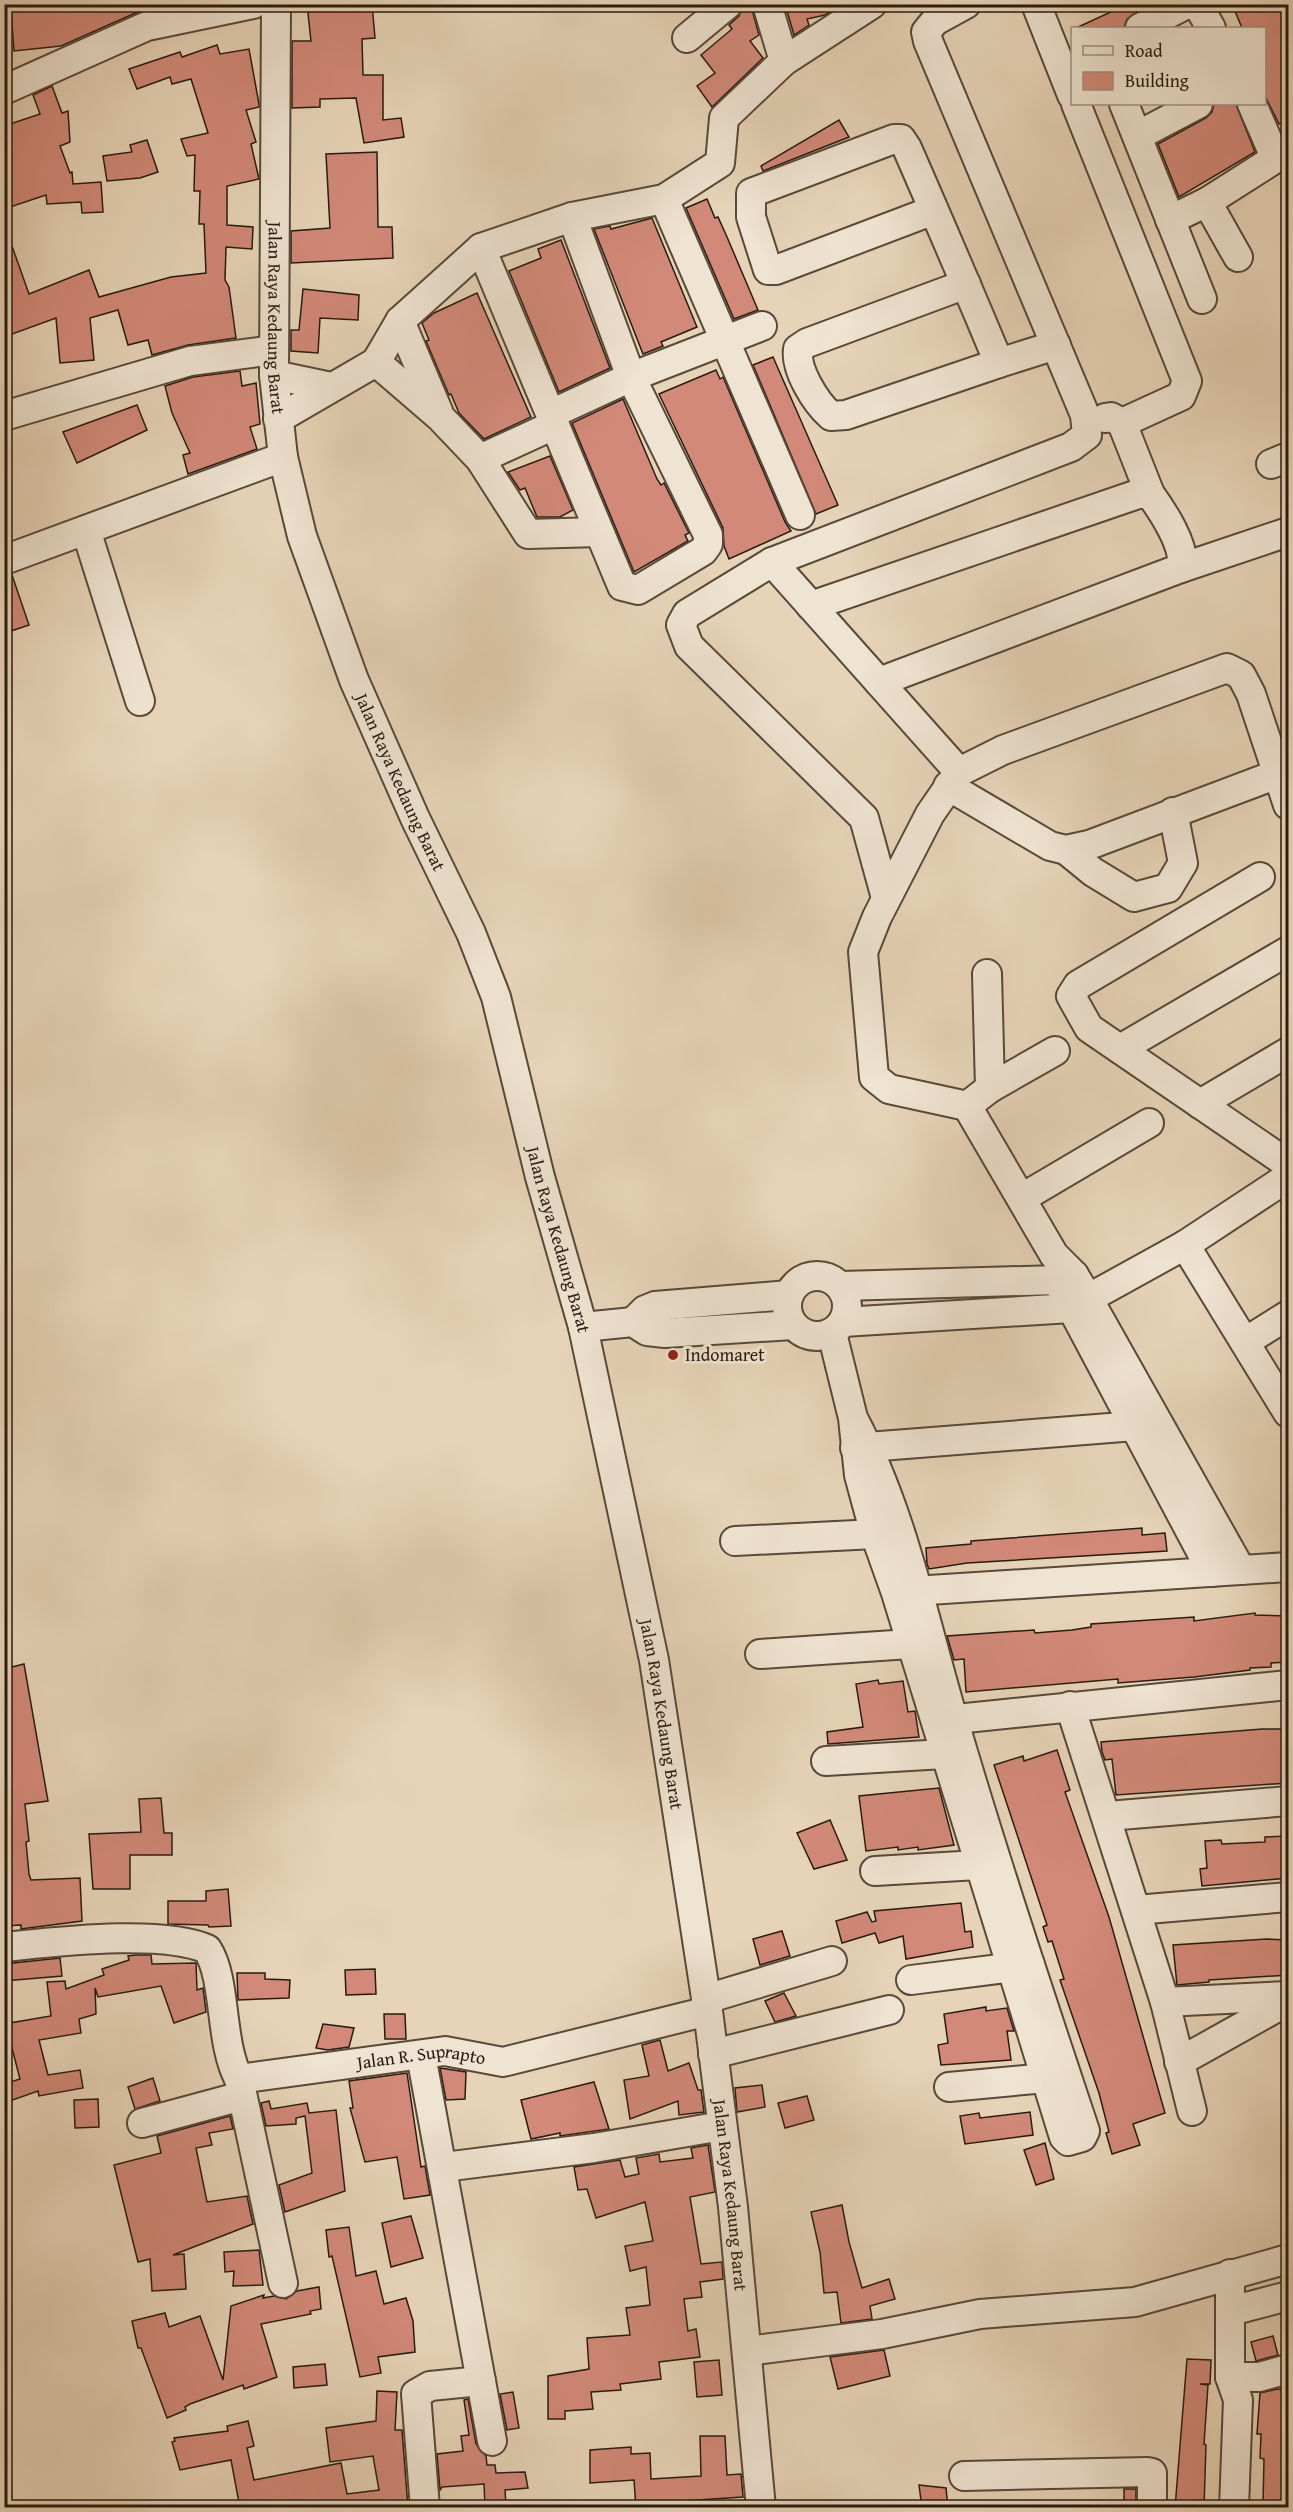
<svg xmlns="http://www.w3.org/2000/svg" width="1293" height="2512" viewBox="0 0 1293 2512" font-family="'Gentium Book Plus',serif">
  <rect width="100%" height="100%" fill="#e7d4b8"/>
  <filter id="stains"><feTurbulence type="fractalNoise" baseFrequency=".00333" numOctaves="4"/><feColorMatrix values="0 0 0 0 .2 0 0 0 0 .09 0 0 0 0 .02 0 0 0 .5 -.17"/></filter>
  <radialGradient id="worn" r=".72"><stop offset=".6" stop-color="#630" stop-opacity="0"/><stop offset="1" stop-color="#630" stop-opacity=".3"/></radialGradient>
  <g fill="#d28979" stroke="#291b10" stroke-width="1.5">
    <path d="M47 4H164V6L140 11 61 46 14 51 11 10 47 8Z"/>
    <path d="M307 4H372L375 38 362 39 363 75H383V120L401 118 404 137 364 143 356 98 320 99V107L292 108V41H311Z"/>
    <path d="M744 4 751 6 759 35 750 41 763 58 712 107 697 86 715 73 701 55 732 29 729 25 739 16Z"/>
    <path d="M785 4H838V6L825 15 807 19 809 25 794 35Z"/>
    <path d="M1128 4H1150L1127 19 1124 28H1076Z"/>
    <path d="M1232 4H1288V120L1279 124 1264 94V28H1242Z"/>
    <path d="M217 45 220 54 249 49 259 104V107L246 110 256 142 251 144 259 179 227 186V225L253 227 252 249 226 247 225 280 229 287 236 338 188 345 152 355 148 340 128 345 118 310 90 318 94 360 60 363 56 318 4 337V233L7 232 29 294 89 270 99 297 171 277 206 273 204 224H199L200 191H194L195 155 187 156 181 139 208 133 191 79 172 84 170 77 137 89 129 69 180 52 182 57Z"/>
    <path d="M52 86 62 113 68 111 70 142 60 146 70 173 72 172 73 184 101 182 103 212 82 213 81 202 47 204 46 195 4 209V126L40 114 33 95Z"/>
    <path d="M1214 104H1236L1255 152 1179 197 1158 144 1206 118 1212 112Z"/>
    <path d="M839 120 849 137 763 171 761 166Z"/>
    <path d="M147 140 158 172 140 178 107 181 103 156 132 152 130 145Z"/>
    <path d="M377 152 378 227H392L393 258 291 263V231L330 228 326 154Z"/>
    <path d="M707 199 715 218 718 217 727 237 758 310 734 319 686 208Z"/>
    <path d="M652 218 697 327 661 342 663 346 643 354 594 229 610 226 611 229Z"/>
    <path d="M561 240 610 368 559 392 509 271 541 258 538 249Z"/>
    <path d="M303 289 359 295 358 320 320 318 318 353 291 351V330H299Z"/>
    <path d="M477 293 531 417 484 439 459 413 451 394 449 395 426 341 429 340 422 323 434 313Z"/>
    <path d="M773 357 838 505 816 514 753 365Z"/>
    <path d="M716 370 720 379 723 377 785 522 791 531 729 559 724 546 723 528 659 394Z"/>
    <path d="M240 371 242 386 256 383 260 424 250 427 257 449 188 474 183 455 190 453 172 413 165 386 193 377Z"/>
    <path d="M623 399 657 479 661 485 664 483 689 533 685 535 688 541 634 572 572 423Z"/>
    <path d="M137 405 147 430 77 463 63 432Z"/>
    <path d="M550 456 573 510 560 517H537L525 488 520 490 508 472Z"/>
    <path d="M12 575 29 625 8 632 4 622V576Z"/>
    <path d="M1142 1528V1535L1165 1533 1167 1551 967 1563 929 1569 927 1564 926 1548 971 1544V1541Z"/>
    <path d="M1255 1613V1615L1288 1616V1662L1271 1663V1667L1250 1668V1670L1194 1677 1118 1683V1679L966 1692 964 1659 954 1660 947 1636 1034 1630 1035 1633 1072 1630 1091 1627V1624L1194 1617V1621Z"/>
    <path d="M24 1664 48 1801 25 1804 29 1841 26 1842 29 1874 31 1880 80 1878 82 1921 21 1929V1925L4 1926V1825L9 1824 4 1795V1669Z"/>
    <path d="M878 1680 879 1684 903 1681 908 1712 915 1711 919 1737 828 1744 827 1732 863 1727 856 1684Z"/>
    <path d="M1262 1729H1288V1783L1116 1795 1112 1759 1105 1760 1102 1752 1101 1742Z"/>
    <path d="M1057 1750 1070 1790 1065 1792 1109 1917 1165 2113 1133 2124 1140 2145 1112 2154 1106 2133 1109 2132 1099 2093 1060 1980 1064 1979 1052 1941 1048 1942 1043 1927 1047 1925 994 1765 1023 1756 1024 1761Z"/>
    <path d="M939 1788 954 1845 918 1850V1847L898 1850V1847L866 1851 859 1796Z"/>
    <path d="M161 1798 164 1833H172V1855H130V1889H93L89 1834 141 1832 139 1799Z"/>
    <path d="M830 1820 847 1860 814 1869 797 1833Z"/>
    <path d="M1288 1836V1878L1202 1886 1200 1869 1207 1868 1205 1841 1221 1840 1222 1844 1265 1842V1837Z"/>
    <path d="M228 1889 231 1926 209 1927 208 1925 168 1924V1901H206V1891Z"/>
    <path d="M961 1903 965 1932 971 1931 973 1947 906 1959 903 1936 879 1943 875 1933 842 1943 836 1921 867 1912 872 1922 876 1921 874 1911Z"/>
    <path d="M782 1931 790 1956 760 1965 753 1939Z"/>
    <path d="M1267 1939 1288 1940V1975L1209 1980V1982L1177 1985 1173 1945Z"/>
    <path d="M136 1955H151L152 1964 196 1963 197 1990 203 1988 206 2012 174 2023 161 1986 98 1997 95 1988 96 2014 79 2019 81 2033 39 2040 48 2075 80 2070 83 2088 39 2096 38 2091 4 2103V2084L20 2079 12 2048 4 2049V2024L51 2016 47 1982 65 1981 66 1989 104 1975 102 1969 129 1960 128 1956Z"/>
    <path d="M60 1958 62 1976 4 1981V1964Z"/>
    <path d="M375 1969 376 1994 346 1995 345 1970Z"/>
    <path d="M237 1973H265V1979L290 1980 289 1998 238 2000Z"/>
    <path d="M784 1993 796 2016 775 2022 765 2001Z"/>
    <path d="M986 2007V2011L1007 2008 1014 2031H1007L1011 2060 941 2065 938 2045 948 2043 944 2014Z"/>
    <path d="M384 2014H405L406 2039H385Z"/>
    <path d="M323 2024 354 2028 349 2047 328 2050 316 2048Z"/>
    <path d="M660 2040 668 2071 689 2063 698 2090H701L704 2112 679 2115 678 2101 630 2119 624 2080 649 2076 642 2045Z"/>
    <path d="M440 2068 466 2072 465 2099 446 2100Z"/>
    <path d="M407 2073 421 2167 425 2166 430 2195 404 2199 397 2157 365 2162 350 2108H353L349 2081Z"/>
    <path d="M153 2078 160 2101 135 2109 128 2087Z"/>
    <path d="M594 2082 609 2129 560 2136V2133L531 2139 521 2100Z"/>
    <path d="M762 2085 765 2107 737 2112 735 2088Z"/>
    <path d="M807 2096 814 2120 785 2128 778 2103Z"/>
    <path d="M98 2099 99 2127 75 2128 74 2100Z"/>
    <path d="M269 2101 271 2109 307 2103 309 2113 336 2110 345 2191 285 2212 279 2185 312 2173 305 2116 296 2118V2124L266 2126 261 2103Z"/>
    <path d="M1030 2112 1033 2135 965 2144 960 2116 979 2113 980 2118Z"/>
    <path d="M230 2116 233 2129 209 2133 212 2145 196 2148 207 2202 247 2196 253 2224 173 2255 184 2254 186 2289 152 2291 150 2259 138 2262 114 2165 161 2153 157 2136Z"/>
    <path d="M1045 2143 1054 2179 1036 2185 1024 2150Z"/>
    <path d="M708 2145 715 2192 690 2197 701 2264 722 2262 723 2279 700 2282 702 2297 684 2299 688 2331 696 2329 700 2357 659 2362 661 2379 620 2384 621 2390 591 2392 593 2409 565 2411V2419H548V2376L589 2369 587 2338 630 2335 626 2308 650 2305 646 2267 630 2271 625 2246 653 2241 645 2202 596 2218 587 2189 578 2190 574 2167 620 2160 625 2177 639 2174 636 2158 659 2154 660 2162 693 2158 691 2148Z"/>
    <path d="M842 2205 849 2242 862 2288 889 2279 895 2299 870 2306 872 2319 841 2323 837 2292 824 2293 820 2252 811 2212Z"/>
    <path d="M411 2216 423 2258 391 2267 382 2223Z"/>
    <path d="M349 2227 356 2276 376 2271 384 2304 406 2298 413 2321 415 2352 378 2357 381 2373 360 2377 332 2256 329 2257 326 2230Z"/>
    <path d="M259 2250 263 2285 233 2286 234 2271 225 2272 224 2252Z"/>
    <path d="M319 2287 321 2309 310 2311 311 2314 261 2324 277 2377 244 2389 243 2385 190 2404 185 2407 186 2410 167 2418 141 2348H138L132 2321 165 2313 169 2327 200 2316 223 2380 231 2306 264 2295 263 2298 274 2296 286 2299 297 2291Z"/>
    <path d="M1273 2336 1278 2355 1256 2361 1251 2342Z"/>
    <path d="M884 2350 890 2376 838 2389 830 2357Z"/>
    <path d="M1187 2359 1211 2360 1210 2384H1200L1208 2385 1204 2444 1206 2445 1204 2508H1175Z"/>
    <path d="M719 2360 722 2395 697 2397 694 2362Z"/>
    <path d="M325 2364 327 2385 294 2388 293 2367Z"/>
    <path d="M1277 2389 1287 2390 1282 2463 1288 2464 1287 2506 1263 2504 1264 2459 1260 2458 1261 2434H1257L1260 2393Z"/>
    <path d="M377 2391 397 2392 395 2430H402L408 2508H296L294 2502 265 2508H240L231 2460 180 2470 172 2442 175 2441 174 2438 228 2431 227 2426 248 2421 254 2446 247 2448 254 2480 341 2463 347 2494 379 2490 373 2456 330 2462 326 2428 376 2421Z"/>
    <path d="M513 2392 519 2428 507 2430 500 2394Z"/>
    <path d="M468 2399 476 2444 486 2456 487 2465H495L496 2473 525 2472 528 2488 505 2490 506 2505 485 2507 484 2484 442 2487 440 2490 437 2454 463 2451 461 2436 469 2435 464 2400Z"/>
    <path d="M700 2436H725L727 2475 741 2474 743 2497 652 2503V2508H636L634 2480 590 2483V2450L631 2447V2454L650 2453 651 2479 701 2476Z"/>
    <path d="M919 2485 946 2488 948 2508H922Z"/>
    <rect x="1124" y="2489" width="12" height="19"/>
  </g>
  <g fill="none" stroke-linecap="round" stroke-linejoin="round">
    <defs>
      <g id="minor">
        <path id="s1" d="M276 4 274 375 283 457 302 536 354 680 415 818 471 933 496 997 540 1177 583 1327 654 1660 708 2011 733 2207 761 2508"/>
        <path d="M767 4 784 61"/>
        <path d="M1036 4 1072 95"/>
        <path d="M1197 4 1211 28"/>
        <path d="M1140 28 1187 4"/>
        <path d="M687 38 728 4"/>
        <path d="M4 90 147 26 253 4"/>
        <path d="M1076 104 1187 381 1181 396 1122 423"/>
        <path d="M1124 104 1202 299"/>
        <path d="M1139 135 1198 104"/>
        <path d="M664 199 800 515"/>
        <path d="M1207 202 1238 257"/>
        <path d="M934 210 776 270H768L751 217V193L894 139H901L907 148C938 219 969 291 999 363L1056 345"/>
        <path d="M1170 220 1207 202 1273 160 1271 148 1252 104"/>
        <path d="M481 248 622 586 638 590 703 551 708 544V535L631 377 572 217"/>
        <path d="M966 284 807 343 798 349C795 369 815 402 831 416L846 415 999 363"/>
        <path d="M400 321 438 411"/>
        <path d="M376 362 441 418 480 459 528 534 599 532"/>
        <path d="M274 375 331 387"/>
        <path d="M551 414 631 377 762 326"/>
        <path d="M4 416 190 361 274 350"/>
        <path d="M1105 418 1111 417 1122 423 1150 494"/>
        <path d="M278 419 376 362 400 321 481 248 572 217 664 199 720 163 724 118 784 61 872 4"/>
        <path d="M480 459 554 425"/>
        <path d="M1271 464 1288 457"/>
        <path d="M86 530 140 701"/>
        <path d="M4 560 283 457"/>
        <path d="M772 562 959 772"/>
        <path d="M1181 568 1288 532"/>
        <path d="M811 606 1138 494H1150C1161 509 1188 549 1181 568L879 682"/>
        <path d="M948 786 1050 846 1066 850 1089 845 1288 770"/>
        <path d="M1066 850 1093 872 1134 897 1168 888 1183 863 1173 812"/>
        <path d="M1260 877 1078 985 1071 996 1089 1028 1288 1164"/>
        <path d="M886 898 864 818 689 646 681 625 687 614 772 562 1071 447 1087 435 1085 415 928 41 926 32 935 21 966 4"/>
        <path d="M987 974 990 1088"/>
        <path d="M1120 1049 1288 951"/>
        <path d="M1055 1051 990 1088 967 1106 889 1089 874 1077 863 952 877 917 930 814 959 772 1003 750 1227 668 1241 675 1251 694 1288 805"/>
        <path d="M1200 1104 1288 1052"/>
        <path d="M967 1106 1054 1255 1074 1275 1089 1300 1241 1570"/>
        <path d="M1022 1198 1149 1123"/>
        <path d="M1185 1245 1288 1413"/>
        <circle cx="817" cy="1306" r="30"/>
        <path d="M841 1286 1057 1280 1074 1275"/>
        <path d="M1062 1290 1212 1572"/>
        <path d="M633 1322 645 1310 655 1306 789 1295"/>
        <path d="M843 1322 1071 1308 1185 1245 1288 1177"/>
        <path d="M583 1327 633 1322 647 1331 665 1333 793 1325"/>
        <path d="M832 1333 853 1418 859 1475 875 1534 896 1593 1064 2137 1068 2141 1082 2137 1085 2131C1039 1993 993 1855 952 1715 923 1616 902 1510 853 1418"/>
        <path d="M1245 1342 1288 1315"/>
        <path d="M855 1448 1135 1426"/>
        <path d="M735 1541 875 1534"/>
        <path d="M898 1592 1288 1567"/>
        <path d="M760 1654 910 1644"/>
        <path d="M1070 1706 1165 2002 1192 2111"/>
        <path d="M937 1721 1288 1685"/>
        <path d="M826 1761 944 1754"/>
        <path d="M1108 1816 1288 1801"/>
        <path d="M875 1871 978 1865"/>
        <path d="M1136 1910 1288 1897"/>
        <path d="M4 1947C56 1942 161 1929 207 1949 227 1979 219 2042 239 2079L283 2283"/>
        <path d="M911 1980 1030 1965"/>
        <path d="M706 1999 832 1961"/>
        <path d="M1165 2002 1288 1996"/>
        <path d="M713 2054 889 2010"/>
        <path d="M421 2055 492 2441"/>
        <path d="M1179 2062 1288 2001"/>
        <path id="s2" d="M239 2079 445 2051 503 2062 708 2011"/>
        <path d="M949 2087 1046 2078"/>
        <path d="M142 2123 242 2096"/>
        <path d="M444 2167 594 2148 722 2126"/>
        <path d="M1230 2274V2377L1238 2400 1234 2508"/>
        <path d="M1231 2311 1288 2296"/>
        <path d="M748 2351 882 2334 980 2314 1135 2302 1288 2259"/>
        <path d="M1230 2377H1259L1288 2369"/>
        <path d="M964 2476 1148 2472 1152 2473V2508"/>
        <path d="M425 2508 416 2394 430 2386 481 2381"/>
      </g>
    </defs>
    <use href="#minor" stroke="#58493a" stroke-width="32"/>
    <use href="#minor" stroke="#efe3d1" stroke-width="28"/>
  </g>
  <circle fill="#8f2418" stroke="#efe3d1" stroke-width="2" cx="673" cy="1355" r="6"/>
  <g text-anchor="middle" stroke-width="6" stroke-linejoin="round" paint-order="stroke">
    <g font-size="18" fill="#291b10" stroke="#efe3d1">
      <text dy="6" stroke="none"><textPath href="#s1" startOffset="314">Jalan Raya Kedaung Barat</textPath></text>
      <text dy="6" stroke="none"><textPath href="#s1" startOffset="800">Jalan Raya Kedaung Barat</textPath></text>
      <text dy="6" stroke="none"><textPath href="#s1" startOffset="1286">Jalan Raya Kedaung Barat</textPath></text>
      <text dy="6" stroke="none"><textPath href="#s1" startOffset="1772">Jalan Raya Kedaung Barat</textPath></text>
      <text dy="6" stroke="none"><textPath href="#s2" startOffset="184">Jalan R. Suprapto</textPath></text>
      <text dy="6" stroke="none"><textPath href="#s1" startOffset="2258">Jalan Raya Kedaung Barat</textPath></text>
    </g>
    <g font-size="18" fill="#291b10" stroke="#efe3d1" text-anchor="start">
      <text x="685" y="1361">Indomaret</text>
    </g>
  </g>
  <rect width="1293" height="2512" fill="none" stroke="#e7d4b8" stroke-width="24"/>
  <rect x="6" y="6" width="1281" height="2500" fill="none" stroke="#291b10" stroke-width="3"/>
  <rect x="12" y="12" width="1269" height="2488" fill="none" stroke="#291b10" stroke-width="1.5"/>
  <rect x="1071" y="27" width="195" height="78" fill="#efe3d1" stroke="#a09384" stroke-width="1.5"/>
  <rect x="1083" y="46" width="30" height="9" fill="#efe3d1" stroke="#a09384" stroke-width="1.5"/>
  <text x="1125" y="57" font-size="18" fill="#291b10">Road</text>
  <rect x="1083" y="72" width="30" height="18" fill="#d28979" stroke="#a09384" stroke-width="1.5"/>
  <text x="1125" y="87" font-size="18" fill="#291b10">Building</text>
  <rect width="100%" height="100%" filter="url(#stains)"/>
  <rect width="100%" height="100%" fill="url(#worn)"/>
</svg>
